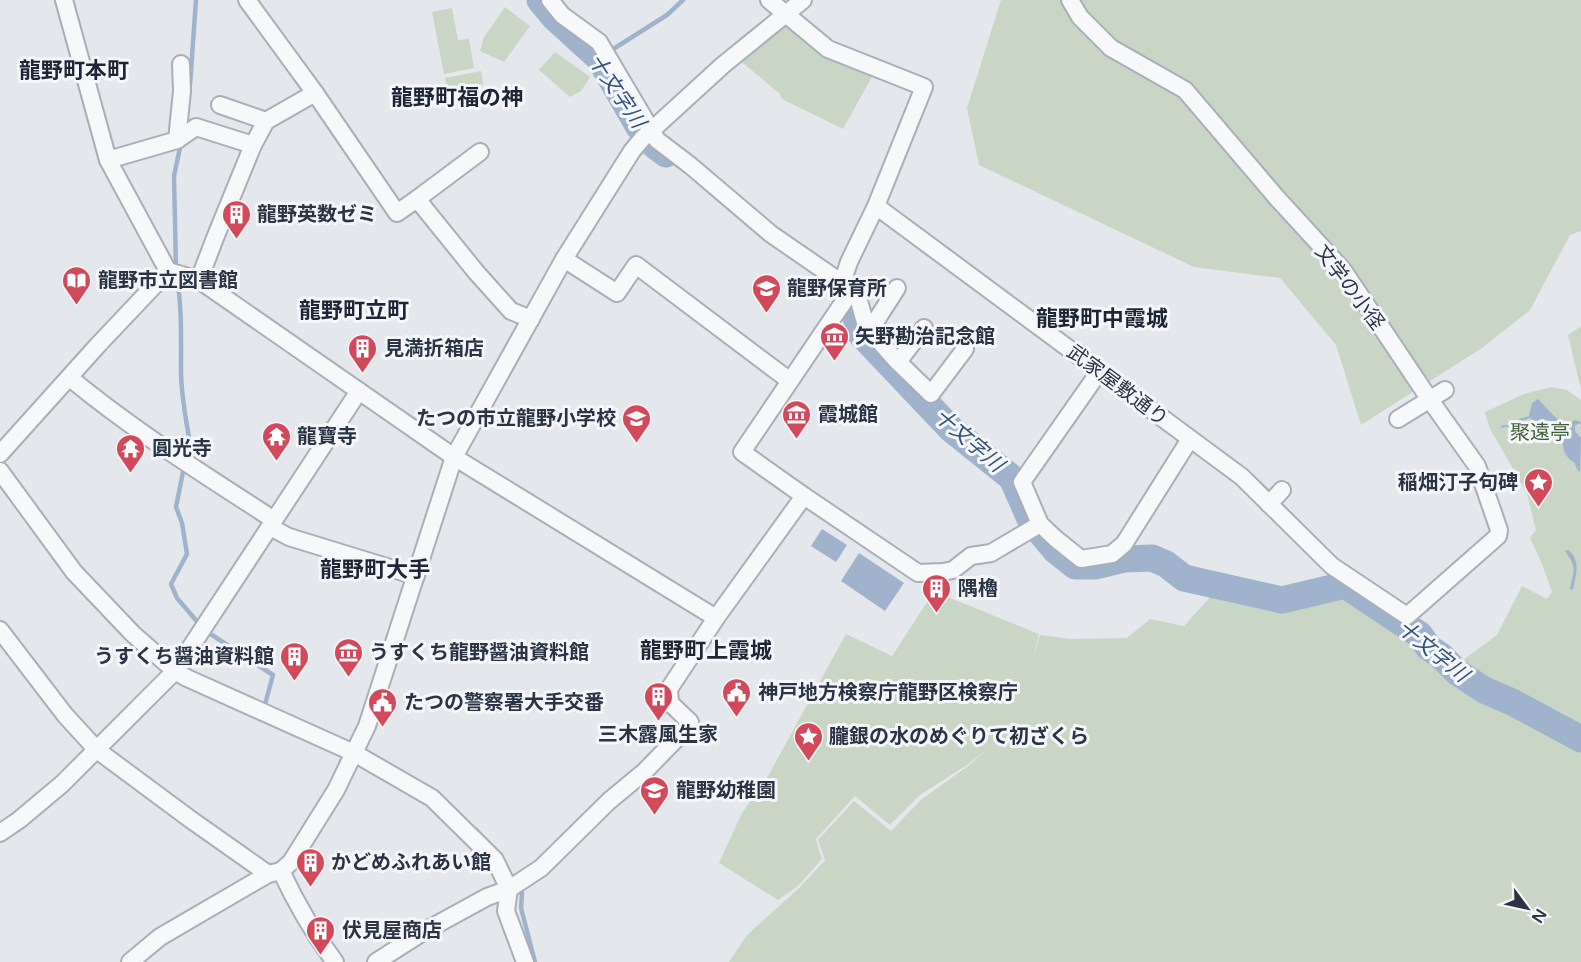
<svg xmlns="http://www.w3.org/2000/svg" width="1581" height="962" viewBox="0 0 1581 962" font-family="'Varela Round','Noto Sans JP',sans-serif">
  <rect width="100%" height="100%" fill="#e4e7ec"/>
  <g fill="#c9d6c5">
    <path d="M1001 0H1581V231L1570 235 1530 310 1482 348 1361 425 1336 345 1280 278 1194 267 979 165 967 108Z"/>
    <path d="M505 7 530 26 504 62 480 51 484 37Z"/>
    <path d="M452 8 458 40 469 39 474 68 444 74 432 12Z"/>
    <path d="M786 27 801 31 874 73 843 129 782 99 779 93 738 59Z"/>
    <path d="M555 52 590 77 581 91 570 97 539 70Z"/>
    <path d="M481 71 483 84 448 91 445 78Z"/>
    <path d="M1581 326V390L1568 335Z"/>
    <path d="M1551 387 1567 390 1581 400V962H729L747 935 799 888 825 860 818 840 854 801 891 831 922 799 968 766 989 748 967 765 920 795 890 825 855 796 816 839 822 859 798 886 778 900 719 863 742 813 768 776 846 634 892 656 935 590 943 595 1039 634 1033 658 1040 635 1070 639 1127 638 1150 619 1184 626 1211 596 1246 601 1345 593 1463 660 1497 635 1522 586 1547 599 1552 592 1542 564 1530 538 1536 530 1527 493 1489 427 1485 412 1524 394Z"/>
  </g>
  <g fill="#9fb4cc">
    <path d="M1538 399 1554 416 1566 425 1575 420 1581 422V425L1579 423 1575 426V431L1581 438 1580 472 1578 471 1574 462C1561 455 1563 443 1562 430L1549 421C1539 425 1538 426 1530 418L1521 421 1519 427C1512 428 1508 426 1501 428V426L1518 423 1519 419 1529 416 1532 403Z"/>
    <path d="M822 529 847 545 836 562 811 546Z"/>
    <path d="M1568 550C1581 559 1576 576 1573 590L1570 589C1574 569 1577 568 1565 551Z"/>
    <path d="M859 553 904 583 885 611 841 581Z"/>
  </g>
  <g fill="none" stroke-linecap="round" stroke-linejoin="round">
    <g stroke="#9fb4cc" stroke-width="4.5">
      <path d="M599 58 667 15 683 0"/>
      <path d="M190 85 196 0"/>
      <path d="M176 269 174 176 181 143"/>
      <path d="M177 277C182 309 181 340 181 371 181 397 187 424 191 450L187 459"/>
      <path d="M184 467 176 507 182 523 187 554 171 584 177 598 200 625"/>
      <path d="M206 631 273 675 264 708"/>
      <path d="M476 830 493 848"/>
      <path d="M519 888 522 893 521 908 535 962"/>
    </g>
    <g stroke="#9fb4cc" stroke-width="27">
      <path d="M540 0 555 18 599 58 639 127 653 144 666 154"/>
      <path d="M847 296 852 303 860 333 951 429 1012 478 1031 521 1055 550 1075 566H1096L1125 559 1152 558 1166 564 1184 578 1282 600 1345 585 1420 635 1428 647 1441 656 1457 672 1484 690 1512 702 1581 739"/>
    </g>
    <defs>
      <g id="minor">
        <path d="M64 0 108 160 168 271 199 280 454 457 716 618"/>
        <path d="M247 0 315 93 397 213 417 199 476 272 511 311 531 319"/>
        <path d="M550 0 562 15 599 42 657 140 691 166 771 234 842 283 859 301 866 326 895 359 931 394 965 349"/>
        <path d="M769 0 828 49 924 87 876 206 849 262 842 283"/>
        <path d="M220 105 266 121"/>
        <path d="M177 140 196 127 253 145"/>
        <path d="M108 160 177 140 182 91 181 64"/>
        <path d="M417 199 480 152"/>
        <path d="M876 206 1242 477 1332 566 1407 616 1498 536 1499 530 1477 466 1430 400 1343 270 1277 198 1185 90 1111 48 1080 17 1070 0"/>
        <path d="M564 259 617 293 636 265 790 381"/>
        <path d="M199 280 215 238 253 145 266 121 315 93"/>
        <path d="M851 291 742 452 804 496 918 573 943 572 953 570 971 556 991 553 1040 524"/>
        <path d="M870 330 897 288"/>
        <path d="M898 362 924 328"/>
        <path d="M1099 372 1022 482 1040 524 1056 539 1081 559 1112 554 1124 544 1190 439"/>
        <path d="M70 378C134 431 205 475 274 520"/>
        <path d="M1398 419 1445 390"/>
        <path d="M0 454 98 345 168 271"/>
        <path d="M0 471 74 572 133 634 175 671 187 678 354 753 432 798 495 860 509 889 506 911 525 962"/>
        <path d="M1269 504 1282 490"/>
        <path d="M270 527 289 537 416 576"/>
        <path d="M0 630 65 715 97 750 190 819 268 874"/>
        <path d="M0 833 19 820 62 784 175 671 359 391"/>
        <path d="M281 871C296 903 314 934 335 962"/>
        <path d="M130 962 160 937 268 874 281 871 291 862 336 790 367 726 454 457 564 259 632 151 642 139 723 65 803 0"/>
        <path d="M376 962 423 932 487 897 509 889 541 868 609 801 644 772 685 730 690 722 670 703 669 689 716 618 804 496"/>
      </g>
    </defs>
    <use href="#minor" stroke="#a9aeb7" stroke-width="20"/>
    <use href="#minor" stroke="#f7f8fa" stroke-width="16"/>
  </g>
  <defs>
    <symbol id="building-pin" viewBox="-11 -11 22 30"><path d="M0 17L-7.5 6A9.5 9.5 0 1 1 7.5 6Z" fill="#d1495b" stroke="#f4f6f9"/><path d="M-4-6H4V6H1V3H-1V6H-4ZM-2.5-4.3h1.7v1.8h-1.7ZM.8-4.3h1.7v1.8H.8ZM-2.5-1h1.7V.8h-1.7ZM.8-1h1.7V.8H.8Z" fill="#fff"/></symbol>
    <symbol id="library-pin" viewBox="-11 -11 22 30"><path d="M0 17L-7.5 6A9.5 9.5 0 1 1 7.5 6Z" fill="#d1495b" stroke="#f4f6f9"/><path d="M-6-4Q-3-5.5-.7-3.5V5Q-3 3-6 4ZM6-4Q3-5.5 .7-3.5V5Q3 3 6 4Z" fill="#fff"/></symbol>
    <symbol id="school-pin" viewBox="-11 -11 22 30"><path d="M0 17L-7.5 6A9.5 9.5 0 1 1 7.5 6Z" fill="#d1495b" stroke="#f4f6f9"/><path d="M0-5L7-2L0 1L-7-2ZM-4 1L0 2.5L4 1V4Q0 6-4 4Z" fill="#fff"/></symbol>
    <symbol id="museum-pin" viewBox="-11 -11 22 30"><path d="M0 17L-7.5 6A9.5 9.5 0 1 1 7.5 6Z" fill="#d1495b" stroke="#f4f6f9"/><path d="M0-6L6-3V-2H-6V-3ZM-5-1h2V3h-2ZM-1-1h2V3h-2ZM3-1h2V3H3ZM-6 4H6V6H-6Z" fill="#fff"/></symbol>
    <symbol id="temple-pin" viewBox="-11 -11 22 30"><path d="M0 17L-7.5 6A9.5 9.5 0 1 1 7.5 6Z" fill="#d1495b" stroke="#f4f6f9"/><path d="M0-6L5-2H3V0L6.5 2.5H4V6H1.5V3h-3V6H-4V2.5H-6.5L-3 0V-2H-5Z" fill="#fff"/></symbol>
    <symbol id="sight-pin" viewBox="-11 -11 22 30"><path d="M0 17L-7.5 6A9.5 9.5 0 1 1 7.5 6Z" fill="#d1495b" stroke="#f4f6f9"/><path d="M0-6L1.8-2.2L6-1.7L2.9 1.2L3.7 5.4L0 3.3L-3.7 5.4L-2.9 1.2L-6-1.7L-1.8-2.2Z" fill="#fff"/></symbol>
    <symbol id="civic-pin" viewBox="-11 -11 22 30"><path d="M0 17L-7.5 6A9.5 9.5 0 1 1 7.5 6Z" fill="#d1495b" stroke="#f4f6f9"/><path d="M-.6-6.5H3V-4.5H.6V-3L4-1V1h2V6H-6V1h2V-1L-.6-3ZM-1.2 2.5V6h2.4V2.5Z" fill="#fff"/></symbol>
  </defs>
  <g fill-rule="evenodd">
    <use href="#building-pin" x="220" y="198" width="33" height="45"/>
    <use href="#library-pin" x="60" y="264" width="33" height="45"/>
    <use href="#school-pin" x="750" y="272" width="33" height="45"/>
    <use href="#museum-pin" x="818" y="320" width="33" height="45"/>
    <use href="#building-pin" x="346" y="332" width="33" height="45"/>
    <use href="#museum-pin" x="780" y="398" width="33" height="45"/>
    <use href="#school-pin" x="620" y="402" width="33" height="45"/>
    <use href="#temple-pin" x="260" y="420" width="33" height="45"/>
    <use href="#temple-pin" x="114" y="432" width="33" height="45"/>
    <use href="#sight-pin" x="1522" y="466" width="33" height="45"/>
    <use href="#building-pin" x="920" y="572" width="33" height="45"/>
    <use href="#museum-pin" x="332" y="636" width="33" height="45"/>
    <use href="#building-pin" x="278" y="640" width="33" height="45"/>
    <use href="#civic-pin" x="720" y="676" width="33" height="45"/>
    <use href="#building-pin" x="642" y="680" width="33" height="45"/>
    <use href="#civic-pin" x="366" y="686" width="33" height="45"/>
    <use href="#sight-pin" x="792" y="720" width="33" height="45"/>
    <use href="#school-pin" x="638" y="774" width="33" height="45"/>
    <use href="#building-pin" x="294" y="846" width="33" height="45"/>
    <use href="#building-pin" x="304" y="914" width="33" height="45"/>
  </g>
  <g text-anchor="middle" stroke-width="6" stroke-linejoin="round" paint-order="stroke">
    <g font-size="20" font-weight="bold" fill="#2b3445" stroke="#f4f6f9" text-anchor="start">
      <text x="257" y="221">龍野英数ゼミ</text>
      <text x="98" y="287">龍野市立図書館</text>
      <text x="787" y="295">龍野保育所</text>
      <text x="855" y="343">矢野勘治記念館</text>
      <text x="384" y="355">見満折箱店</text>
      <text x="818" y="421">霞城館</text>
      <text x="616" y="425" text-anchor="end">たつの市立龍野小学校</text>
      <text x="297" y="443">龍寶寺</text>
      <text x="152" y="455">圓光寺</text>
      <text x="1518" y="489" text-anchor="end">稲畑汀子句碑</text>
      <text x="958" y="595">隅櫓</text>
      <text x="369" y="659">うすくち龍野醤油資料館</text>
      <text x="274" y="663" text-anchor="end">うすくち醤油資料館</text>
      <text x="758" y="699">神戸地方検察庁龍野区検察庁</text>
      <text x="404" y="709">たつの警察署大手交番</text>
      <text x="658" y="741" text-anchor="middle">三木露風生家</text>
      <text x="829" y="743">朧銀の水のめぐりて初ざくら</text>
      <text x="676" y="797">龍野幼稚園</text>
      <text x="331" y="869">かどめふれあい館</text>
      <text x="342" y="937">伏見屋商店</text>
    </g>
    <g font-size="20" fill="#2b3445" stroke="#f4f6f9">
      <text transform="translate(1350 287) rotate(53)" y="7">文学の小径</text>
      <text transform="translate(1118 385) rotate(37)" y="7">武家屋敷通り</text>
    </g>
    <g font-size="20" fill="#3f6138" stroke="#f4f6f9">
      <text x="1540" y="439">聚遠亭</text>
    </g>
    <g font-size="21" font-style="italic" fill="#34527a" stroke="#f4f6f9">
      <text transform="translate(617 91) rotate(56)" y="7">十文字川</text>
      <text transform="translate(969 440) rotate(41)" y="7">十文字川</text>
      <text transform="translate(1433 651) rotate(39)" y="7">十文字川</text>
    </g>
    <g font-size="22" font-weight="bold" fill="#1d2536" stroke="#f4f6f9">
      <text x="74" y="78">龍野町本町</text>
      <text x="457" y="105">龍野町福の神</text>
      <text x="354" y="318">龍野町立町</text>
      <text x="1102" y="326">龍野町中霞城</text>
      <text x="375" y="577">龍野町大手</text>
      <text x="706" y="658">龍野町上霞城</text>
    </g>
  </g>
  <g transform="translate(1527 908) rotate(123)" stroke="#f4f6f9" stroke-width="4.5" paint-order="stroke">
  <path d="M0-4.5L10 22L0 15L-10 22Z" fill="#2b3445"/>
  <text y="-9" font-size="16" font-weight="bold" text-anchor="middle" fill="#2b3445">N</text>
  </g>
</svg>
